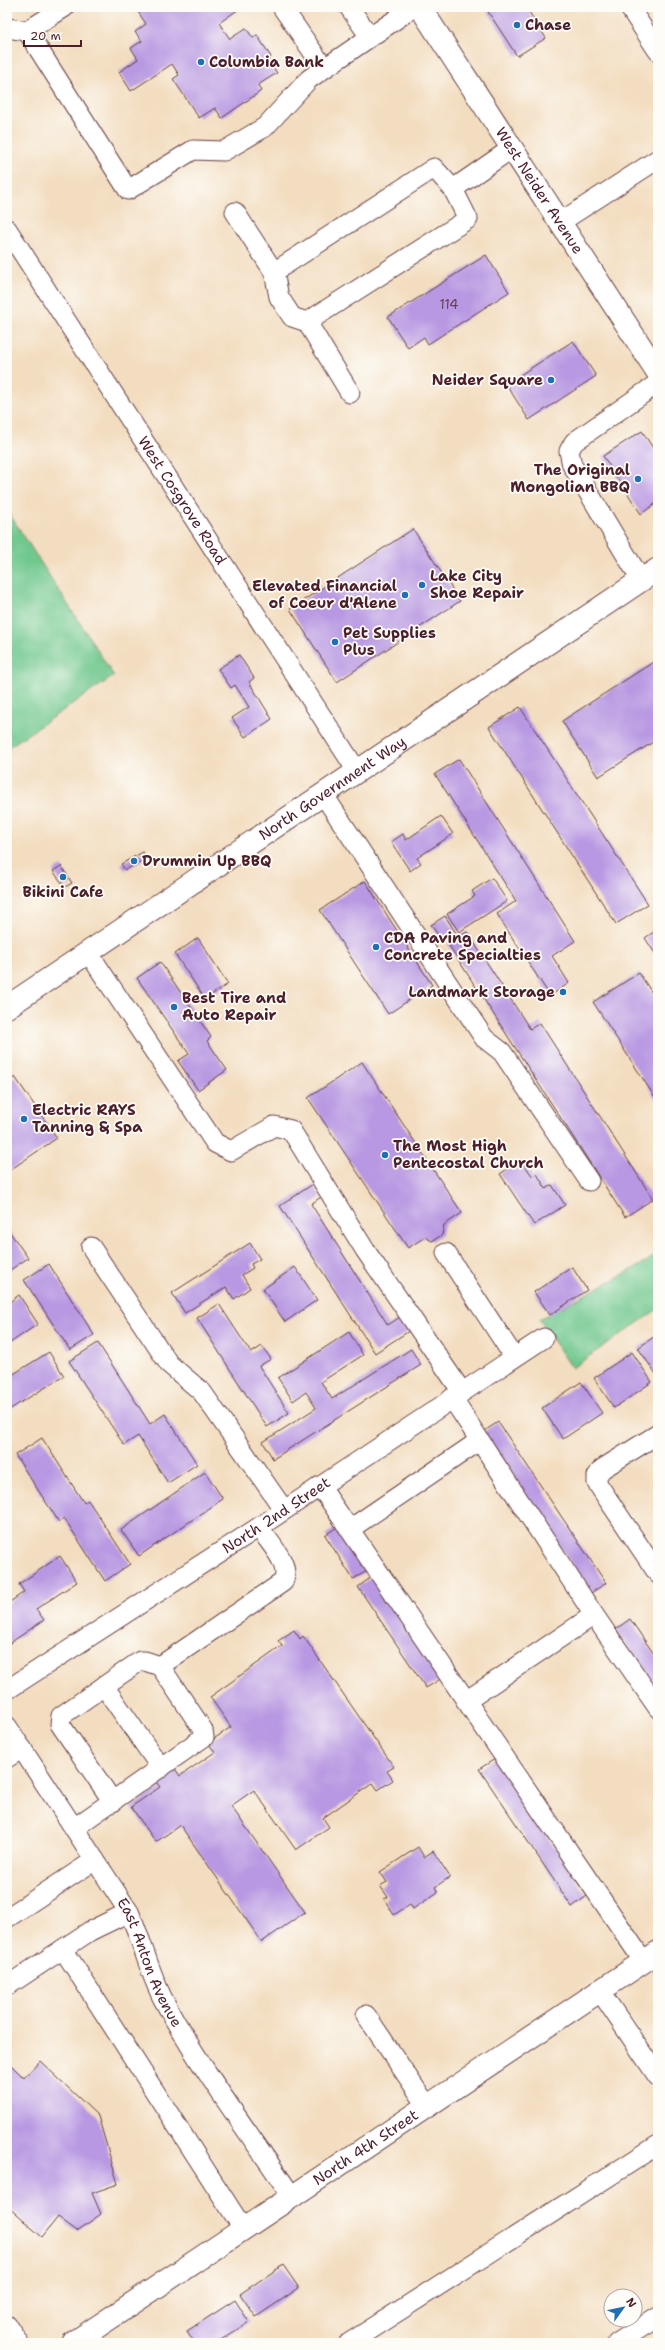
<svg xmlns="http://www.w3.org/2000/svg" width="665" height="2350" viewBox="0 0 665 2350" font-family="'Shantell Sans',sans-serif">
  <rect width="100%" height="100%" fill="#fdfcf7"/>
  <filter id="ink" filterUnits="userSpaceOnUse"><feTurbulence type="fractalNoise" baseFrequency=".025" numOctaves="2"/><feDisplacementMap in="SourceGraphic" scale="8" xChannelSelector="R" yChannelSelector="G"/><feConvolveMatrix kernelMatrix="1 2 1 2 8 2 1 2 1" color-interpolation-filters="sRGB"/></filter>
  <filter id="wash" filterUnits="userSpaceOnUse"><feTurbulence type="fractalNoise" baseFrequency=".012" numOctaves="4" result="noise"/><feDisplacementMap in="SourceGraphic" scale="16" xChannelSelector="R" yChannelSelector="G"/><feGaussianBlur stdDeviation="0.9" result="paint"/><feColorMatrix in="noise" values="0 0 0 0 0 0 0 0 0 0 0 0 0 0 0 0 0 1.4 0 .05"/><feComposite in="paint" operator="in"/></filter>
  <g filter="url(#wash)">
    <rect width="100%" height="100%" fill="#f3ddc0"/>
    <g fill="#71c88e" stroke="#5e745c">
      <path d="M7 510 114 676 7 748Z"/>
      <path d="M658 1253V1309L572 1368 539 1319 646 1262Z"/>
    </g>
    <g id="blocks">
      <g fill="#b898e2">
        <path d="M135 7H238L239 9 219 23 230 39 246 28 253 38 257 35 271 57 268 60 277 73 258 85 261 91 222 118 215 108 199 118 173 79 179 75 172 64 131 91 119 72 138 59 131 48 142 41 135 32 146 24Z"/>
        <path d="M485 7H529L531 10 529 12 546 38 517 56Z"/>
        <path d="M486 255 509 292 428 344 424 337 408 348 388 317Z"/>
        <path d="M573 341 596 376 529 420 506 384Z"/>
        <path d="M642 431 658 456V502L641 514 603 456Z"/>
        <path d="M413 529 460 601 337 682 290 609Z"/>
        <path d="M239 655 254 678 249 682 272 719 245 737 232 718 249 707 235 685 231 688 218 669Z"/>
        <path d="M658 659V739L598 777 562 721Z"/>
        <path d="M520 707 648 904 616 924 489 727Z"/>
        <path d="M459 759 575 941 552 956 569 983 550 996 497 914 516 901 435 774Z"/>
        <path d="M441 816 453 834 417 858 421 863 410 871 391 842 403 834 406 840Z"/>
        <path d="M143 852 146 859 125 870 121 864Z"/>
        <path d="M61 866 72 883 65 887 53 871Z"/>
        <path d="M492 878 507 901 459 932 447 914 475 896 472 891Z"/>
        <path d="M365 881 432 985 388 1014 320 910Z"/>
        <path d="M445 916 456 933 443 942 431 925Z"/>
        <path d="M658 929V958L645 938Z"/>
        <path d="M467 932 530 1029 540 1023 653 1199 625 1217 448 944Z"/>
        <path d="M198 938 228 984 205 999 175 954Z"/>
        <path d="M160 962 211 1037 207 1041 227 1070 198 1090 178 1061 189 1054 137 978Z"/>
        <path d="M639 973 658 1002V1102L593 1002Z"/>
        <path d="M362 1062 462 1213 444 1225 442 1235 432 1241 425 1237 408 1248 308 1098Z"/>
        <path d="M15 1077 57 1138 7 1172V1083Z"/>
        <path d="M521 1160 533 1177 537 1174 546 1189 552 1185 565 1205 534 1225 500 1174Z"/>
        <path d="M313 1184 321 1197 311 1204 388 1325 400 1317 409 1331 375 1353 280 1206Z"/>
        <path d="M7 1228 28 1258 7 1272Z"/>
        <path d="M250 1243 260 1259 251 1264 253 1268 242 1275 250 1288 234 1299 226 1287 185 1313 172 1293Z"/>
        <path d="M49 1264 94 1335 70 1350 24 1280Z"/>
        <path d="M295 1267 317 1300 285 1322 263 1289Z"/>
        <path d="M572 1267 587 1290 550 1315 534 1292Z"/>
        <path d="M19 1295 38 1324 7 1345V1304Z"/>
        <path d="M219 1304 251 1353 262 1346 271 1359 259 1366 289 1413 267 1427 197 1318Z"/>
        <path d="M349 1332 363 1355 321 1382 332 1399 411 1349 421 1365 273 1459 263 1442 316 1408 306 1392 293 1401 278 1378Z"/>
        <path d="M658 1334V1377L638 1348Z"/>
        <path d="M98 1343 150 1424 165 1414 197 1464 168 1483 138 1436 124 1445 69 1361Z"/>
        <path d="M49 1352 64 1376 7 1411V1378Z"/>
        <path d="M632 1352 652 1382 614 1408 594 1378Z"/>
        <path d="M581 1382 602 1413 563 1439 542 1408Z"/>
        <path d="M498 1422 606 1583 591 1593 483 1432Z"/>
        <path d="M42 1438 84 1503 88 1500 130 1564 105 1581 64 1518 59 1522 15 1455Z"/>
        <path d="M205 1472 223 1499 139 1556 121 1530Z"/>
        <path d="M340 1525 369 1570 353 1579 325 1535Z"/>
        <path d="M60 1556 77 1582 36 1609 44 1620 7 1645V1604L24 1592 19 1584Z"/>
        <path d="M373 1576 442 1678 426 1688 358 1587Z"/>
        <path d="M630 1619 658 1660V1692L616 1629Z"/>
        <path d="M294 1630 300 1639 303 1636 394 1767 387 1771 393 1780 378 1790 373 1783 323 1818 329 1827 296 1850 254 1790 231 1806 305 1912 262 1942 180 1825 156 1842 131 1807 160 1787 156 1782 175 1769 180 1776 215 1752 208 1743 231 1727 210 1697 282 1646 278 1641Z"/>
        <path d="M495 1759 587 1896 572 1907 479 1769Z"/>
        <path d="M418 1847 424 1857 433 1851 450 1877 435 1887 438 1892 413 1909 410 1904 394 1915 384 1899 388 1897 380 1886 387 1882 380 1872Z"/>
        <path d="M7 2061 24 2078 40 2061 98 2116 118 2184 92 2193 101 2214 77 2231 58 2217 42 2237 7 2206Z"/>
        <path d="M283 2265 299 2288 256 2317 240 2294Z"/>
        <path d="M235 2300 249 2322 216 2343H195L187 2331Z"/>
      </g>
    </g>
  </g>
  <g filter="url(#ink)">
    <use href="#blocks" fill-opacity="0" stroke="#633c41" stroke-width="1"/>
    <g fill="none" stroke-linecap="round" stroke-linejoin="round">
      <defs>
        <g id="minor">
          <path d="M65 7 27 31 128 190 193 150 224 151 265 127 309 79 414 7"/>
          <path d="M282 7 324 68"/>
          <path d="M349 7 370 37"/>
          <path d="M629 7 658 51"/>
          <path d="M7 28 27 31"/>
          <path d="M453 189 468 219 307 322 292 317 279 297 274 272 434 168 453 189 511 149"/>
          <path d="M235 212 274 272"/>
          <path d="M559 223 658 159"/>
          <path id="s1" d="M7 229 357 771"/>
          <path d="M307 322 350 393"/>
          <path d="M641 580 572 465 569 451 574 442 658 383"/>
          <path d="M323 794 484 1038 502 1052 589 1181"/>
          <path d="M88 952 215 1143 231 1151 274 1126 291 1130 365 1250 462 1392"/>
          <path d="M91 1247 169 1364 202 1392 284 1510"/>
          <path d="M446 1253 514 1357"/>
          <path d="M452 1398 594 1615 658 1708"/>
          <path d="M658 1434 602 1469 597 1476V1483L658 1574"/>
          <path d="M320 1486 644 1962"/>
          <path d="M350 1529 479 1441"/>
          <path d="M104 1686 161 1768"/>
          <path id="s2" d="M7 1690 259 1527 544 1338"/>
          <path d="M466 1701 594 1615"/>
          <path id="s3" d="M7 1726 129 1912C142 1940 149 1972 163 1999 199 2067 250 2134 293 2198"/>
          <path d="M7 1758 22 1748"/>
          <path d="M113 1802 60 1724 61 1716 140 1661H145L160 1666 283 1582C292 1564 268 1542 259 1527"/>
          <path d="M74 1828 204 1737 203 1730 160 1666"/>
          <path d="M7 1918 95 1860"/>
          <path d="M63 1949 244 2230"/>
          <path d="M7 1986 90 1931 129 1912"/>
          <path d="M600 1991 658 2077"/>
          <path d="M366 2015 428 2107"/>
          <path d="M7 2325 19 2343"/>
          <path d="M349 2343 658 2145"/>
          <path d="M617 2343 658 2317"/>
        </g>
        <g id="major">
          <path id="s4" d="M420 7 658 373"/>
          <path id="s5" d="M7 1007 658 569"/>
          <path id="s6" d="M73 2343 658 1952"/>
        </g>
      </defs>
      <use href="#minor" stroke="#633c41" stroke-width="21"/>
      <use href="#major" stroke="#633c41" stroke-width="24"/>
      <use href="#minor" stroke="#fff" stroke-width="19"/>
      <use href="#major" stroke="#fff" stroke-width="22"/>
    </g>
  </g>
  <g fill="#1f6fb2" stroke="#fdfcf7" stroke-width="1.5">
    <circle cx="517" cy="25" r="4"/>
    <circle cx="201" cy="62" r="4"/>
    <circle cx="551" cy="380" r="4"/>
    <circle cx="638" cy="479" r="4"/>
    <circle cx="422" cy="585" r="4"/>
    <circle cx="405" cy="595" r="4"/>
    <circle cx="335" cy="642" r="4"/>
    <circle cx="134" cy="861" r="4"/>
    <circle cx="63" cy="877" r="4"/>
    <circle cx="376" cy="947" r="4"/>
    <circle cx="563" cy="992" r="4"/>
    <circle cx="174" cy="1007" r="4"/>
    <circle cx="24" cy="1119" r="4"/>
    <circle cx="385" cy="1155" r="4"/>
  </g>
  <g text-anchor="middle" stroke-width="3.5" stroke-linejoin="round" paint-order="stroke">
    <g font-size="13" fill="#663d59">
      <text x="449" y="309">114</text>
    </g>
    <g font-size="15" font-weight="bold" fill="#4a1f2b" stroke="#fdfcf7" text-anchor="start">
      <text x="525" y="30">Chase</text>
      <text x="209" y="67">Columbia Bank</text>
      <text x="543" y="385" text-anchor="end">Neider Square</text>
      <text x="630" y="475" text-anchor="end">The Original<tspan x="630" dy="17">Mongolian BBQ</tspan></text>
      <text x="430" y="581">Lake City<tspan x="430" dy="17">Shoe Repair</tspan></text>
      <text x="397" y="591" text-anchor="end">Elevated Financial<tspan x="397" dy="17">of Coeur d'Alene</tspan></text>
      <text x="343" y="638">Pet Supplies<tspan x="343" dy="17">Plus</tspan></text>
      <text x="142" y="866">Drummin Up BBQ</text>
      <text x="63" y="897" text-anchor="middle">Bikini Cafe</text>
      <text x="384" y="943">CDA Paving and<tspan x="384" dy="17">Concrete Specialties</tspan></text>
      <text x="555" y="997" text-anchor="end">Landmark Storage</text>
      <text x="182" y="1003">Best Tire and<tspan x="182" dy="17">Auto Repair</tspan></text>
      <text x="32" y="1115">Electric RAYS<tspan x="32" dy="17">Tanning &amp; Spa</tspan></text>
      <text x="393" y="1151">The Most High<tspan x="393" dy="17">Pentecostal Church</tspan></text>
    </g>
    <g font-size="15" fill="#4a1f2b" stroke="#fdfcf7">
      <text dy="5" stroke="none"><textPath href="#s4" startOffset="219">West Neider Avenue</textPath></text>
      <text dy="5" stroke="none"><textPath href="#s1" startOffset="323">West Cosgrove Road</textPath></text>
      <text dy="5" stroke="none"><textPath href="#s5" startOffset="392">North Government Way</textPath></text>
      <text dy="5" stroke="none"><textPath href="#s2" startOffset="321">North 2nd Street</textPath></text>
      <text dy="5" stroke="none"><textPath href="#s3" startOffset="277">East Anton Avenue</textPath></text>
      <text dy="5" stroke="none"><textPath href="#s6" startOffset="352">North 4th Street</textPath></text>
    </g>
  </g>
  <rect width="665" height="2350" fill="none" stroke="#fdfcf7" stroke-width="24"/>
  <g transform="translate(623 2308) rotate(57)"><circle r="19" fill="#fdfcf7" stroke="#b5a4a5"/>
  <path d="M0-3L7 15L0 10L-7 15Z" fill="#1f6fb2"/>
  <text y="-6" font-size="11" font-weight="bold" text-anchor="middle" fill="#4a1f2b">N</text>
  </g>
  <path d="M24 40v6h57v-6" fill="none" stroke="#4a1f2b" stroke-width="2"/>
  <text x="30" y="40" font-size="12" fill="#4a1f2b" stroke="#fdfcf7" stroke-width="3" paint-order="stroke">20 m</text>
</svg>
